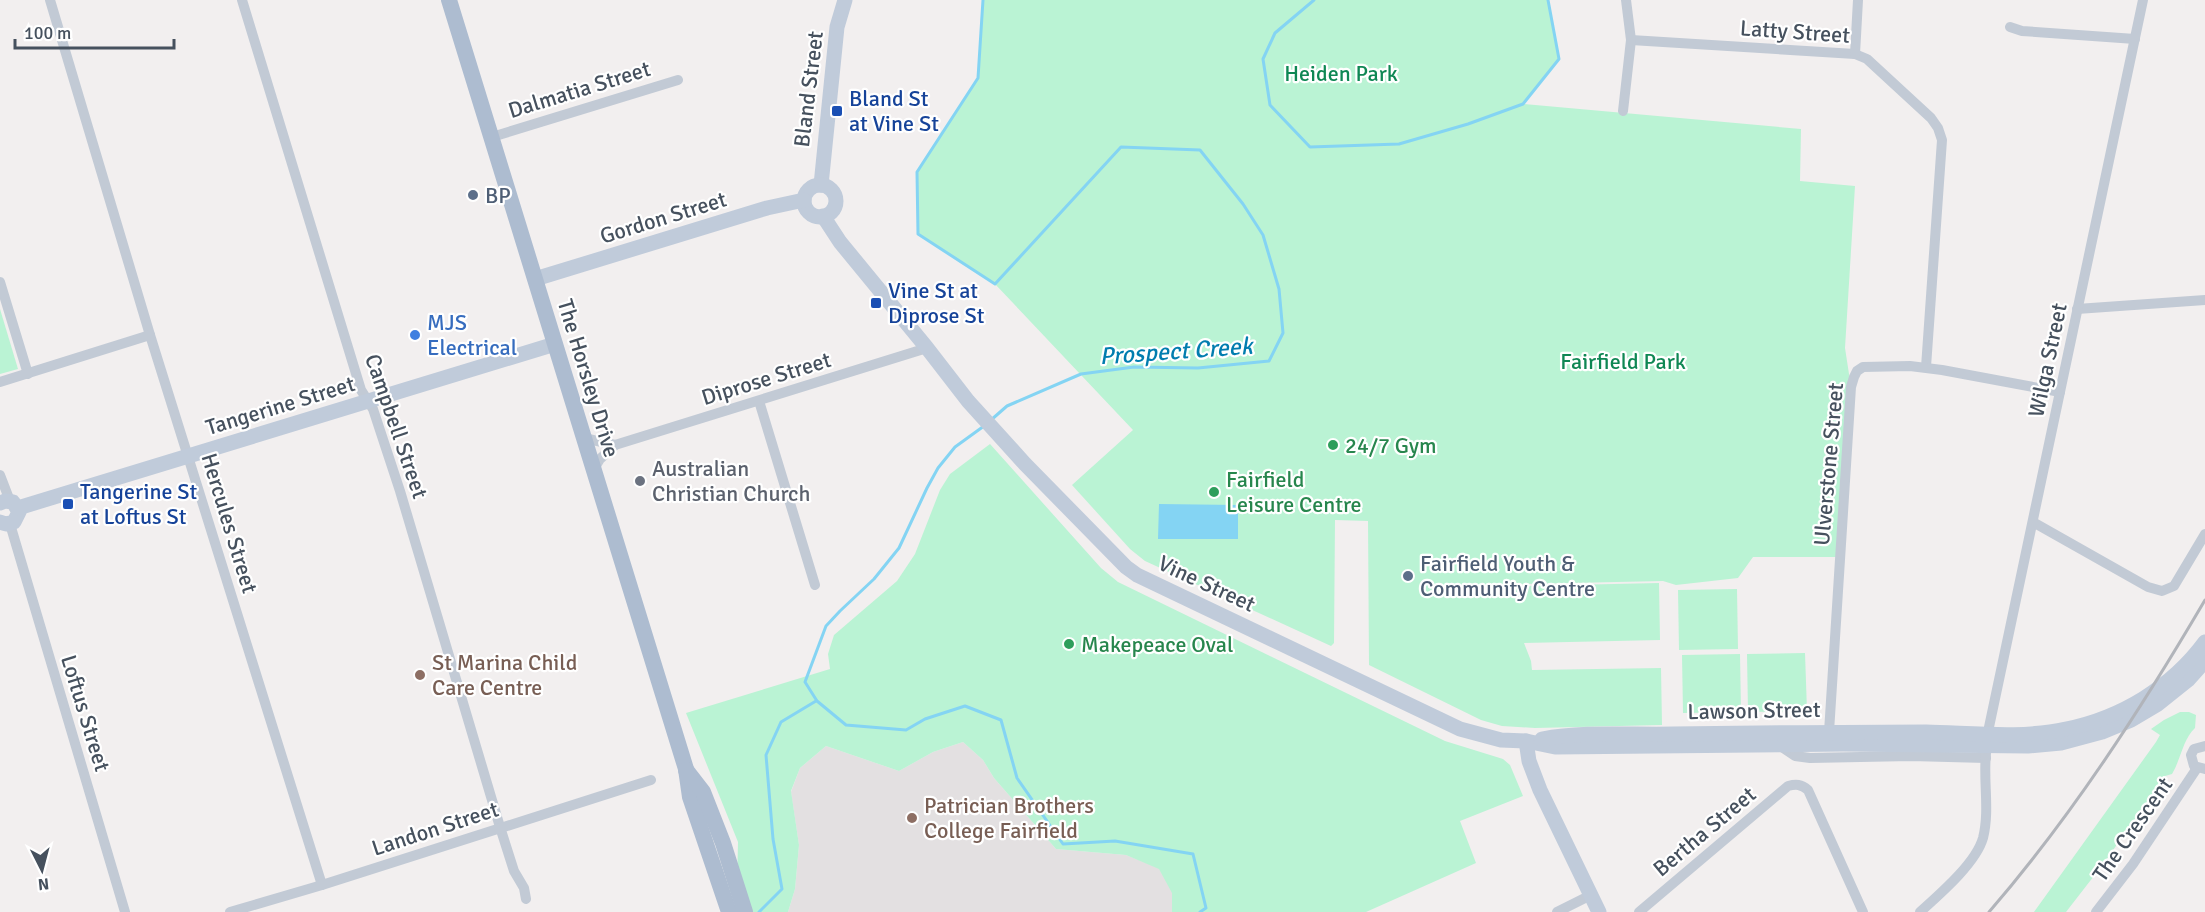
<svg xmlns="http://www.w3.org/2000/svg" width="2205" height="912" viewBox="0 0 2205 912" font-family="Signika,sans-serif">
  <rect width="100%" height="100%" fill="#f2efef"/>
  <path fill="#e3e0e1" d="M963 742 983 760 994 778 1056 849 1126 855 1159 868 1173 893 1172 912H788L795 889 799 845 791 792 800 768 826 746 899 771 933 752Z"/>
  <g fill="#baf3d4">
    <path d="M983 0H1548L1559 59 1523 104 1801 129 1800 181 1855 186 1845 348 1851 387 1840 557H1753L1738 578 1676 585 1663 581 1522 584 1523 586 1659 583 1660 640 1524 643 1531 661 1532 670 1661 668 1662 725 1535 728 1502 726 1481 720 1369 665 1368 521 1335 520 1334 643 1331 646 1145 561 1130 549 1072 485 1133 430 995 284 918 234 917 172 978 78Z"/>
    <path d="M0 309 18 369 0 374Z"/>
    <path d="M990 444 1101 568 1118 582 1445 741 1503 759 1510 765 1523 796 1460 821 1476 863 1366 912H1172V893L1159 869 1126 855 1056 849 994 778 983 760 963 742 933 752 899 771 826 746 800 768 791 791 799 845 795 889 788 912H745L737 886 738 842 686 713 830 669 828 654 834 635 897 581 915 554 940 490 950 474Z"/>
    <path d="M1737 589 1738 649 1679 650 1678 590Z"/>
    <path d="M1805 653 1807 711 1748 712 1747 654Z"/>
    <path d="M1740 654 1741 712 1683 713 1682 655Z"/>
    <path d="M2180 712H2189L2196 715 2195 728C2183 739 2181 759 2172 774L2165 776 2104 863 2066 912H2034L2156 742 2160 735 2151 729 2164 720Z"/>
  </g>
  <path fill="#84d4f3" d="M1159 504 1238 505V539H1158Z"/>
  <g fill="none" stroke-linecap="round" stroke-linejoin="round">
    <g stroke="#84d4f3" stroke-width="3">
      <path d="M983 0 978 78 917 172 918 234 995 284 1121 147 1200 150 1243 204 1263 235 1279 289 1283 333 1269 361 1198 368 1134 367 1081 374 1007 406 991 420"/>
      <path d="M1314 0 1275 33 1263 59 1270 105 1310 147 1399 144 1468 124 1523 104 1559 59 1548 0"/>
      <path d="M984 426 955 447 938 468 927 488 899 548 874 579 840 611 826 626 805 682 817 701 846 725 906 730 925 719 965 706 1001 720 1017 778 1063 844 1115 841 1193 854 1206 908 1200 912"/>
      <path d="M759 912 782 889 773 839 766 755 781 722 816 701"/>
    </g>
    <g stroke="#c2cad5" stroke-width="10">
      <path d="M50 0 150 335 322 885"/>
      <path d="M242 0 361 390 373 409 400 491 500 827 514 871 524 888 526 899"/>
      <path d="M2010 27 2022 31 2135 39"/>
      <path d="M1631 40 1855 54 1867 59 1931 118 1938 128 1942 140 1926 367"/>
      <path d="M1855 54 1858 0"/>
      <path d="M1623 111 1631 40 1626 0"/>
      <path d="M492 137 678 80"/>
      <path d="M0 282 28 374"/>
      <path d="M2077 309 2205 300"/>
      <path d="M0 382 150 335"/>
      <path d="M759 401 815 585"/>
      <path d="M584 438 615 445"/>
      <path d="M594 469 600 459 615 445 927 348"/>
      <path d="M0 475 10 501"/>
      <path d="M2033 522 2148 587 2162 591 2174 586 2205 534"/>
      <path d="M10 524 125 912"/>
      <path d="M1989 727 2143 0"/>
      <path d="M1829 732 1851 387 1854 377 1857 371 1863 367 1910 366 1942 370 2060 392"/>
      <path d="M1779 745 1795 756 1810 758 1911 756 1986 758"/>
      <path d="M2205 746 2194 749 2191 755 2194 766 2205 769"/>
      <path d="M230 912 322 885 651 780"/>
      <path d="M1557 912 1591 895"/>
      <path d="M1639 912 1788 786C1796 784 1801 784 1808 790L1863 912"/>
      <path d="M1920 912C1940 894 1976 863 1983 838 1990 810 1983 781 1986 753"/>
      <path d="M2096 912 2133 864 2197 768"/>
    </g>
    <g stroke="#c0cbda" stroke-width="15">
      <path d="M821 185 837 27 845 0"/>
      <circle cx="820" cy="201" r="16"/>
      <path d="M823 216 840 242 927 348 968 401 1025 464 1126 567 1137 575 1460 729 1501 740 1526 741 1555 747 1843 744 2028 746 2061 743 2102 732 2131 720 2158 704 2188 680 2205 661"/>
      <path d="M535 279 767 208 804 200"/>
      <path d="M0 503 5 501 13 502 19 512 14 522 6 524 0 522"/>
      <path d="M18 508 555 344"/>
      <path d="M1542 739C1584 731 1630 735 1673 734 1757 733 1842 732 1926 732 1972 733 2022 739 2066 729 2121 718 2172 687 2205 642"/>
      <path d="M1526 741 1529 761 1540 790 1599 912"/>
    </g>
    <g stroke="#adbcd0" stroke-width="16">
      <path d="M449 0 686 769 690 797 729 912"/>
      <path d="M686 770 703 792 723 843 745 912"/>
    </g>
    <path stroke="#b1b4ba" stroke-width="3" d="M1989 912C2072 816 2141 709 2205 600"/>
  </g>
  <g fill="#1a4fb4" stroke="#fff" stroke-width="2">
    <rect x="831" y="105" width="12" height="12" rx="3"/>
    <rect x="870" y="297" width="12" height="12" rx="3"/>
    <rect x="62" y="498" width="12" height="12" rx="3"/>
  </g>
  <g fill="#5c6f8a" stroke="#fff" stroke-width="2">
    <circle cx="473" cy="195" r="6"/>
    <circle cx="1408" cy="576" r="6"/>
  </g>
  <circle fill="#3f7fe0" stroke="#fff" stroke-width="2" cx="415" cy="335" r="6"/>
  <g fill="#2e9e5b" stroke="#fff" stroke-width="2">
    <circle cx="1333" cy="445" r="6"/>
    <circle cx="1214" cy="492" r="6"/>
    <circle cx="1069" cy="644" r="6"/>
  </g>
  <circle fill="#6b7280" stroke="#fff" stroke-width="2" cx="640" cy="481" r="6"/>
  <g fill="#8d6e63" stroke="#fff" stroke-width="2">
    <circle cx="420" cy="675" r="6"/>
    <circle cx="912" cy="818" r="6"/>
  </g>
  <g text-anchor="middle" stroke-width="4.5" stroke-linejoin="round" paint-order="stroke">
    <g font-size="22" fill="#46515e" stroke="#fff">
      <text transform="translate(1795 31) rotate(4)" y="8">Latty Street</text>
      <text transform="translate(579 89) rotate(-17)" y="8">Dalmatia Street</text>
      <text transform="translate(808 89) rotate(-83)" y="8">Bland Street</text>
      <text transform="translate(663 217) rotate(-17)" y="8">Gordon Street</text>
      <text transform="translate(2047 360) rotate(-78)" y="8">Wilga Street</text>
      <text transform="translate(589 378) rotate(73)" y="8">The Horsley Drive</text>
      <text transform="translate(766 378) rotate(-17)" y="8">Diprose Street</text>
      <text transform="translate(280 405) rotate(-17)" y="8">Tangerine Street</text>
      <text transform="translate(397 426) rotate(71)" y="8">Campbell Street</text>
      <text transform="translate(1828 464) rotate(-85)" y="8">Ulverstone Street</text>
      <text transform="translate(230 523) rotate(73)" y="8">Hercules Street</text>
      <text transform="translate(1207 583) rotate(25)" y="8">Vine Street</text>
      <text transform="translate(1754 710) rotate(-1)" y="8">Lawson Street</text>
      <text transform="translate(86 713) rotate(73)" y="8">Loftus Street</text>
      <text transform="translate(435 828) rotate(-18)" y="8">Landon Street</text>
      <text transform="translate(2132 829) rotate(-55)" y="8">The Crescent</text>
      <text transform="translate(1704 831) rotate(-40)" y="8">Bertha Street</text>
    </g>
    <g font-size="22" fill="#0f8754" stroke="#fff">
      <text x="1341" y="81">Heiden Park</text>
      <text x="1623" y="369">Fairfield Park</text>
    </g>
    <g font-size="22" fill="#164399" stroke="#fff" text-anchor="start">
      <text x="849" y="106">Bland St<tspan x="849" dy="25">at Vine St</tspan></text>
      <text x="888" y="298">Vine St at<tspan x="888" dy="25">Diprose St</tspan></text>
      <text x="80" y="499">Tangerine St<tspan x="80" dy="25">at Loftus St</tspan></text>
    </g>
    <g font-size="22" fill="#4e5e75" stroke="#fff" text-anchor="start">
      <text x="485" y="203">BP</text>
      <text x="1420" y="571">Fairfield Youth &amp;<tspan x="1420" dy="25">Community Centre</tspan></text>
    </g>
    <g font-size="22" fill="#366cbe" stroke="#fff" text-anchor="start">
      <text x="427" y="330">MJS<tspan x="427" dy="25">Electrical</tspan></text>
    </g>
    <g font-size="22" fill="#27864d" stroke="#fff" text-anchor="start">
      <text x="1345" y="453">24/7 Gym</text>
      <text x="1226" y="487">Fairfield<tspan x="1226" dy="25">Leisure Centre</tspan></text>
      <text x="1081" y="652">Makepeace Oval</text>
    </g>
    <g font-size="22" fill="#5b616d" stroke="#fff" text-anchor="start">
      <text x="652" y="476">Australian<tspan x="652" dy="25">Christian Church</tspan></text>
    </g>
    <g font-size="22" fill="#785e54" stroke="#fff" text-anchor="start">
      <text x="432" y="670">St Marina Child<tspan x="432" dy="25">Care Centre</tspan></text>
      <text x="924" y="813">Patrician Brothers<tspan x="924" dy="25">College Fairfield</tspan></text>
    </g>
    <g font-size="24" font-style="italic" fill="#017daf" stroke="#fff">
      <text transform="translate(1176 351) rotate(-4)" y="8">Prospect Creek</text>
    </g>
  </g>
  <g transform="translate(42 870) rotate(174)" stroke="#ffffff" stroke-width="4.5" paint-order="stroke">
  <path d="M0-4.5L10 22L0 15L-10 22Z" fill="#46515e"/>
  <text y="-9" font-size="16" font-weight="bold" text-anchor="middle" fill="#46515e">N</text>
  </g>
  <path d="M15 39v9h159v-9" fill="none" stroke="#46515e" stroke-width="3"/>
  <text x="24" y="39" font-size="18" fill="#46515e" stroke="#ffffff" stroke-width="4.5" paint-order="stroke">100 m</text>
</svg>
